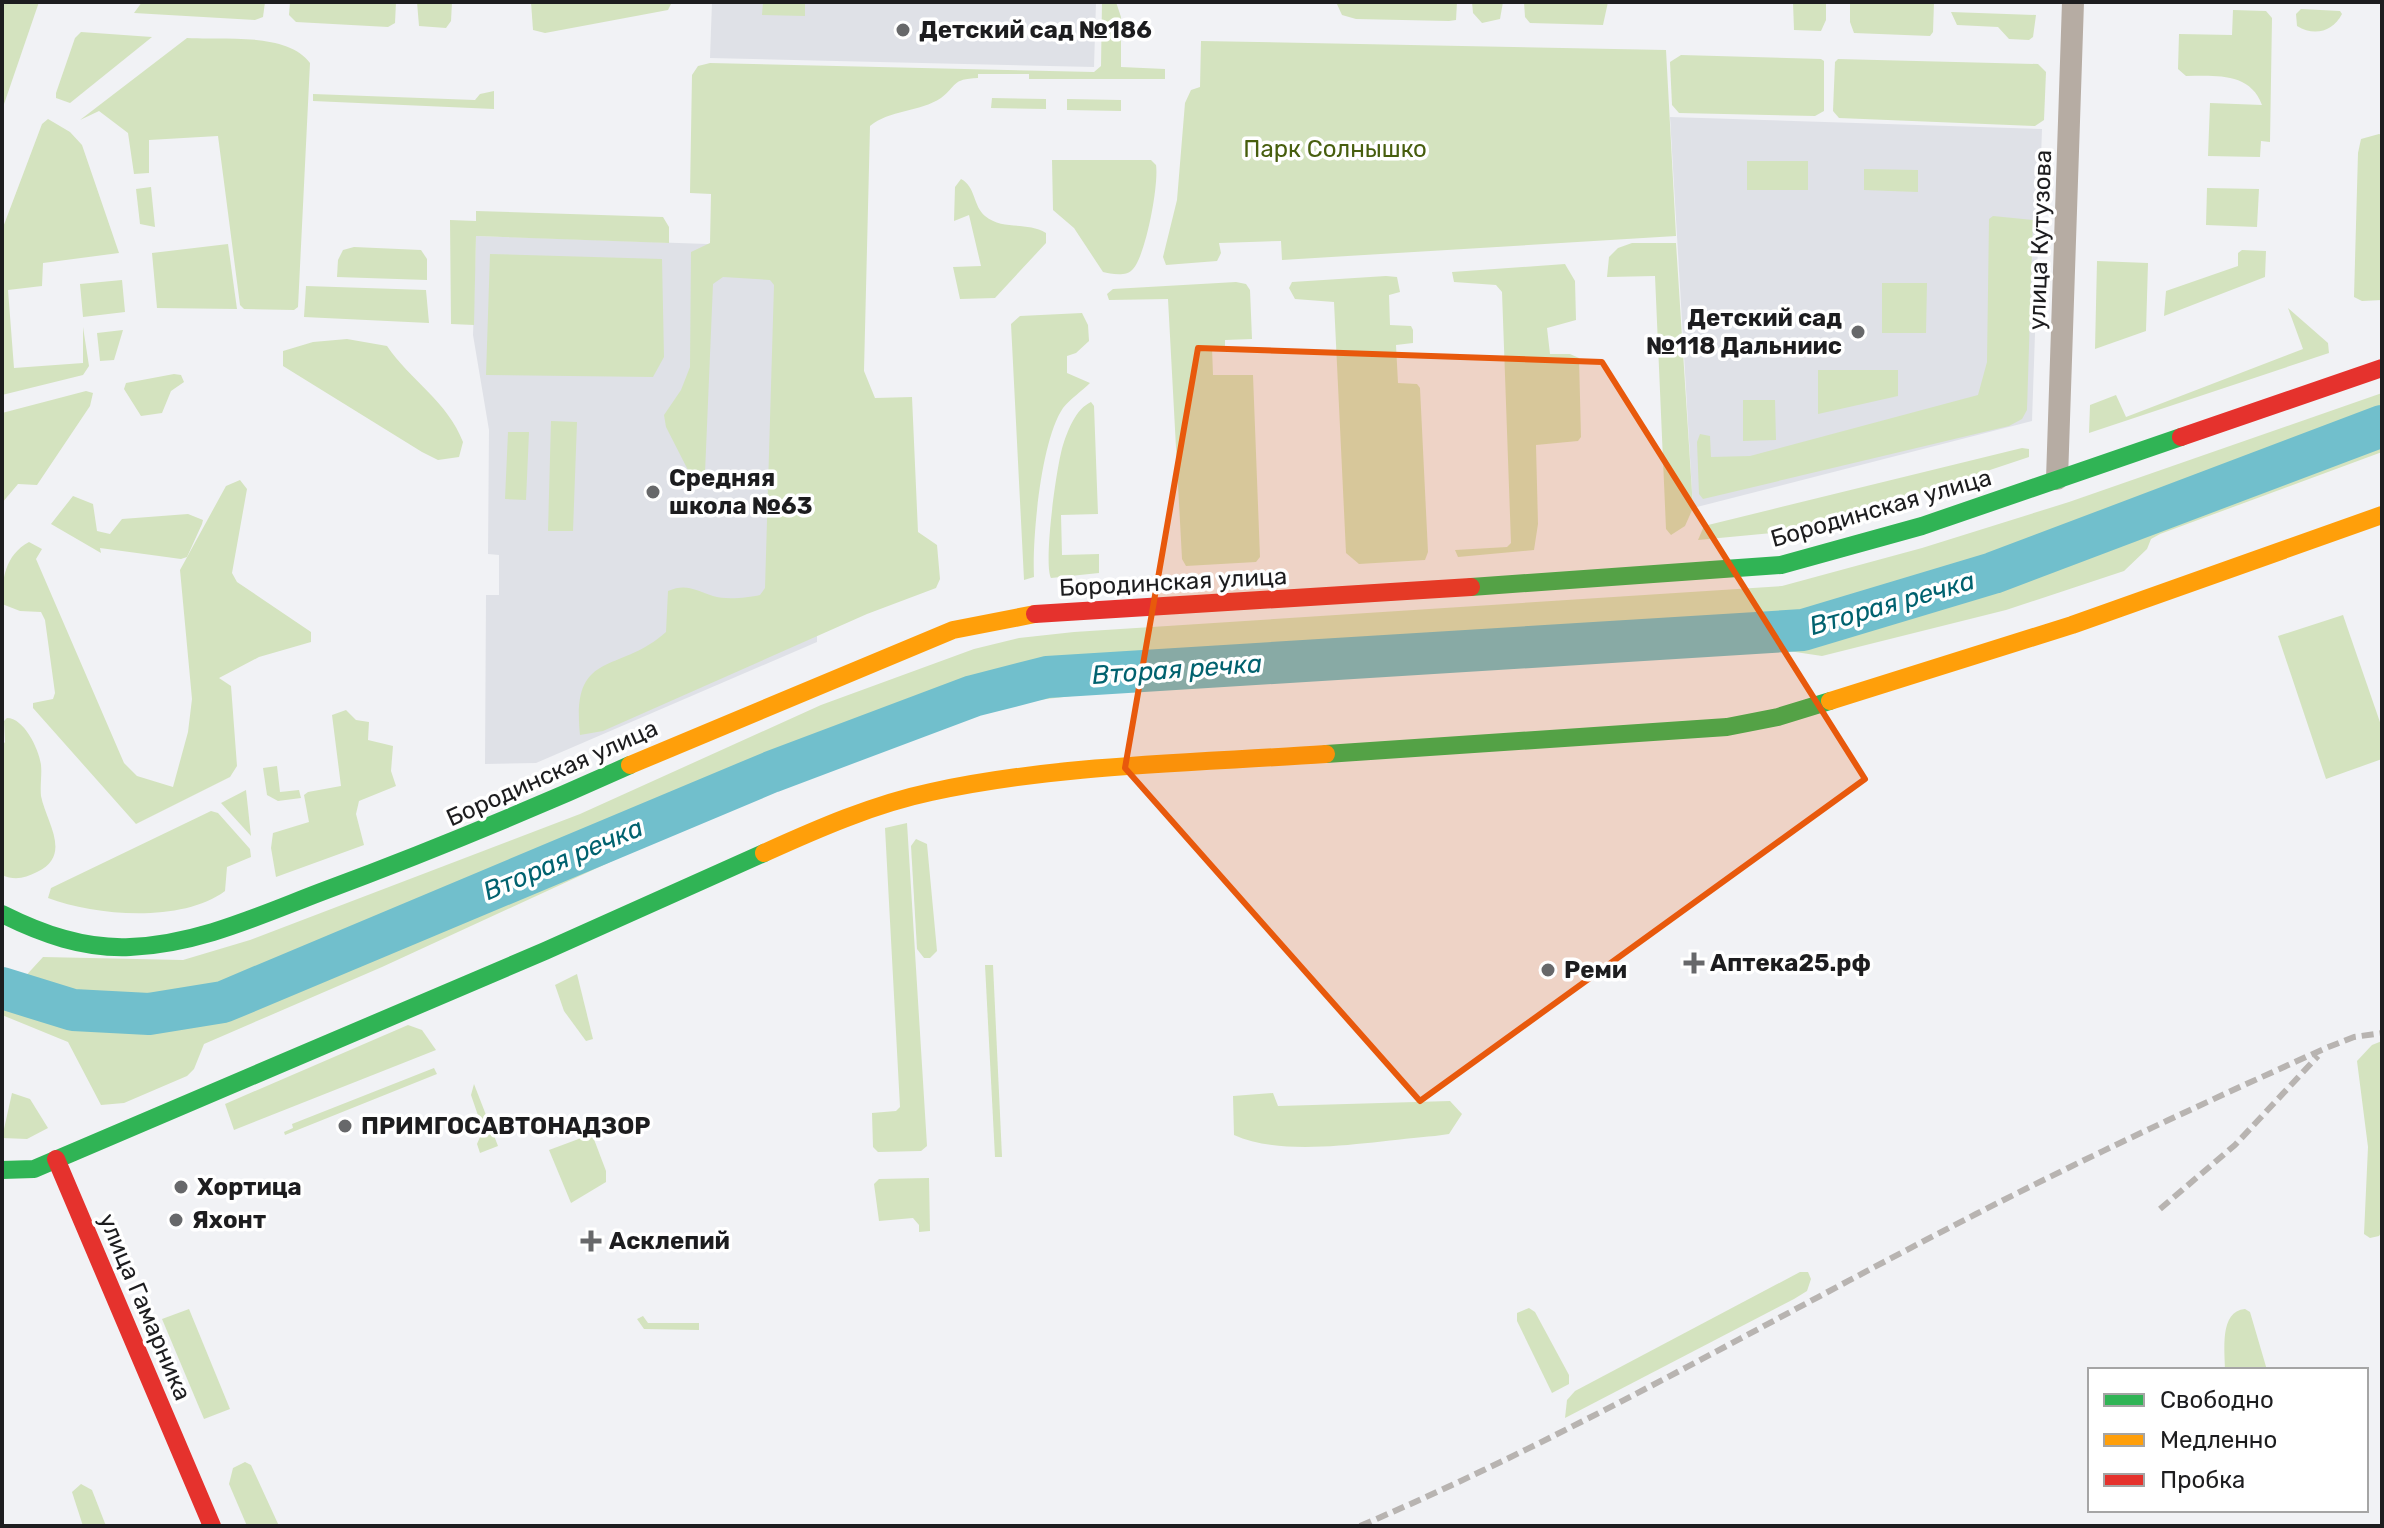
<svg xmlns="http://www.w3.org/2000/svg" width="2384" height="1528" viewBox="0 0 2384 1528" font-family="Rubik,sans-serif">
  <rect width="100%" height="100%" fill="#f1f2f5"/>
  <g fill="#dfe1e7">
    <path d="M712 2H1096L1094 67 710 58Z"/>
    <path d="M1670 117 2042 129 2032 421 1693 508Z"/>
    <path d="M476 236 818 248 817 642 536 763 485 764 486 595H499V555L488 554 489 430 473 335Z"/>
  </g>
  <g fill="#d4e3bf">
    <path d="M2 2H39L2 110Z"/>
    <path d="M142 2H265L263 17 255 20 134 13Z"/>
    <path d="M290 2H396L395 23 388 27 296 22 289 15Z"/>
    <path d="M417 2H452L451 21 446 28 419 26Z"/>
    <path d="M531 2H672L668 10 545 33 533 30Z"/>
    <path d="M763 2H805V16L762 15Z"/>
    <path d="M1102 2H1116L1121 17V67L1165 69V79H1029V74H978V78C951 79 957 86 941 98 920 112 889 110 870 126L864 371 875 398 912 397 918 532 937 545 940 579 936 588 867 614 603 731 580 735C571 648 618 675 666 632L668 591C686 583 695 590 713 596 725 600 747 598 760 595L765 588 774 285 770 280 723 277 713 284 705 473 700 477 689 472 666 427 664 415 681 390 690 367 691 252 710 243 711 194 690 193 692 75 698 66 710 63 1094 72 1101 66Z"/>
    <path d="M1336 2H1457L1456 20 1449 21 1356 19 1342 15Z"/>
    <path d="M1472 2H1503L1500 19 1482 23 1473 13Z"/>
    <path d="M1524 2H1608L1603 25 1530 23 1525 17Z"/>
    <path d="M1793 2H1826V20L1821 31 1794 30Z"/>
    <path d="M1850 2H1934L1933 32 1930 36 1854 33 1850 22Z"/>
    <path d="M2301 9 2340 11 2342 14C2333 31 2315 37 2297 26L2296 14Z"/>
    <path d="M2233 10 2266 11 2272 18 2270 142 2261 141 2260 157 2208 156 2210 103 2262 105C2250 72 2215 76 2186 76L2178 69 2179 34 2232 35Z"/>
    <path d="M1951 12 2036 15 2033 37 2029 40 2009 39 1998 27 1957 25Z"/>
    <path d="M81 32 152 37 70 103 56 98V93L75 38Z"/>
    <path d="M187 38C223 40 288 32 310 63L298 307 294 310 244 309 240 305 218 136 149 140V173L134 174 128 133 99 111 80 120Z"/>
    <path d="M1201 41 1666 50 1676 236 1282 260 1281 241 1219 243 1221 253 1217 261 1166 265 1163 257 1177 200 1185 103 1191 90 1200 87Z"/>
    <path d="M1681 55 1821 59 1824 61V111L1815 116 1679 113 1672 105 1670 62Z"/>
    <path d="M1838 59 2038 64 2046 72 2044 120 2035 126 1839 118 1833 111 1835 62Z"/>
    <path d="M494 91V109L313 101V94L475 100 480 94Z"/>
    <path d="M992 98 1046 99V109L991 108Z"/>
    <path d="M1067 99 1121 100V111L1067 110Z"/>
    <path d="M48 119 70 132 82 145 119 253 43 263 42 286 8 290 14 368 83 363V327L89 366 83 375 2 395V230L42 124Z"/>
    <path d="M2379 134 2382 135V300L2362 301 2354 297 2358 153 2361 139Z"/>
    <path d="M1052 160H1151L1156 165C1159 184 1146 255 1133 269 1127 277 1111 274 1103 272L1074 228 1053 210Z"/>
    <rect x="1747" y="161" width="61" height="29"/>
    <path d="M1864 169 1918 170V192L1864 190Z"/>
    <path d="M961 179C976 187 973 206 985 216 1003 231 1027 221 1046 233V243L995 298 960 299 953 267 981 266 969 215 954 221 955 187Z"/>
    <path d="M151 187 155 227 140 224 136 189Z"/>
    <path d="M2207 188 2259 189 2257 227 2206 225Z"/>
    <path d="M476 211 663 217 669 227V243L476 236 474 325 451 324 450 220 476 221Z"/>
    <path d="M1993 216 2033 220 2027 410 2022 419 2009 426 1703 499 1699 494 1697 442 1700 434 1710 436 1711 457 1750 456 1978 395 1987 362 1989 219Z"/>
    <path d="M1632 243H1676L1693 508 1685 526 1671 535 1666 529 1655 276 1607 277 1609 257 1618 248Z"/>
    <path d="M228 244 237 309 157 308 152 253Z"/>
    <path d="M354 247 421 250 427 259V280L337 277 338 260 343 250Z"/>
    <path d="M2242 250 2266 251 2265 277 2164 316 2166 291 2238 266V253Z"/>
    <path d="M490 254 662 259 664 357 653 377 486 375Z"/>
    <path d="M2097 261 2148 263 2146 331 2095 349Z"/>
    <path d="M1565 264 1575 281 1576 320 1547 328 1550 354H1570L1579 358 1581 437 1578 441 1536 445 1538 524 1534 550 1458 557 1455 550 1507 547 1511 543 1502 292 1496 285 1454 282 1452 272Z"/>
    <path d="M1386 276 1397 277 1400 292 1389 295 1390 325 1411 326 1413 330V343L1396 345 1398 383 1417 384 1420 388 1428 552 1425 560 1359 564 1346 553 1334 302 1295 299 1289 288 1292 282Z"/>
    <path d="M122 280 125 312 83 317 80 284Z"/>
    <path d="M1236 282 1246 284 1250 290 1252 339 1225 340V346L1212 347 1213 375H1253L1260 557 1256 562 1186 566 1182 559 1168 299 1109 300 1107 294 1113 289Z"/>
    <path d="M1882 283H1927L1926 333H1882Z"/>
    <path d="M306 286 426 290 429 323 304 317Z"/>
    <path d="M2288 308 2328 343 2329 353 2089 433 2090 405 2116 395 2126 417 2303 349Z"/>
    <path d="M1082 313 1088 325 1089 341 1076 353 1067 356V373L1090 383C1082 391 1070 399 1063 408 1041 440 1032 538 1034 577L1024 580 1011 324 1020 316Z"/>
    <path d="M123 330 114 360 100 361 97 333Z"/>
    <path d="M347 339 387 346C410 380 448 402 463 442L459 457 438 460 422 452 283 366V351L313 342Z"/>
    <path d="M1818 370H1898V396L1818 414Z"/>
    <path d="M174 374 181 375 184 382 171 391 162 413 141 416 124 389 126 383Z"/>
    <path d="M86 391 93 393 90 406 37 485 18 484 2 503V413Z"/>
    <path d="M2382 393V452L2160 534 2151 539 2147 549 2124 571 2006 610 1822 656 1782 650 1146 687 997 705 859 751 773 787 382 967 204 1044 194 1069 187 1076 124 1103 101 1105 68 1042 2 1015V975L21 981 43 957 183 960 250 940 580 814 821 705 974 649 1019 638 1074 632 1782 586 1922 548 2069 502Z"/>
    <path d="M1743 400H1775L1776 440 1743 441Z"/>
    <path d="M1091 402 1094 406 1098 514 1061 515 1062 555 1099 554V573L1051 578C1043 564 1057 460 1064 442 1069 428 1076 409 1091 402Z"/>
    <path d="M551 421 577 422 573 531H548Z"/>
    <path d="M508 432H529L526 500 505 499Z"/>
    <path d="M2022 448 2029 449V457L1909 497 1783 532 1698 540 1704 526Z"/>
    <path d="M240 480 247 489 232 573 237 582 311 632V642L259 657 219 678 231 686 237 766 230 777 136 824 33 708V703L53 699 55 693 45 620 41 612 20 611 2 604C2 579 5 555 29 542L42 549 36 559 124 763 137 776 173 787 188 732 192 699 180 570 226 486Z"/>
    <path d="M73 496 93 504 97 531 110 534 122 519 188 514 203 520 202 524 187 557 181 559 100 548 101 553 51 524Z"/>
    <path d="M2343 615 2382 728V759L2326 779 2278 636Z"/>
    <path d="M346 710 356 720 369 722 368 740 393 746 391 771 396 786 359 801 356 814 364 845 276 877 271 848 273 833 309 822 304 795 308 792 341 786 332 715Z"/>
    <path d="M7 718C24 718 39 749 41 765 42 775 40 785 41 796 46 822 73 855 37 872 25 878 15 881 2 875V746L5 742 4 721Z"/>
    <path d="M277 766 280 792 299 790 301 798 278 801 267 795 263 768Z"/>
    <path d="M246 790 251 836 221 803Z"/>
    <path d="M211 811 218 813 250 849 251 857 227 867 225 891C182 923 96 916 48 898L51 888Z"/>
    <path d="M907 823 927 1146 921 1151 878 1152 873 1147 872 1113 896 1111 900 1107 885 828Z"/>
    <path d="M916 839 927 844 937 951 930 958H924L917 949 911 846Z"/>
    <path d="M985 965H993L1002 1157H995Z"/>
    <path d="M577 974 593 1039 586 1041 564 1011 555 985Z"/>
    <path d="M408 1025 422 1030 436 1050 234 1130 225 1104Z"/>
    <path d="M2382 1041V1231L2379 1236 2370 1238 2364 1234 2368 1147 2357 1061 2372 1045Z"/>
    <path d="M434 1068 437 1074 285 1135 284 1132 293 1128 292 1124Z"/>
    <path d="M474 1084 498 1146 480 1153 477 1144 483 1130 471 1095Z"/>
    <path d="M12 1093 30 1099 48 1128 27 1139 2 1138Z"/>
    <path d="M1273 1093 1278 1106 1450 1101 1462 1114 1449 1134 1435 1136C1378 1140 1286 1159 1234 1135L1233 1096Z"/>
    <path d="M592 1134 606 1171V1182L571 1203 549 1150Z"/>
    <path d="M929 1178 930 1231 919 1232V1225L913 1218 879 1221 874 1184 879 1179Z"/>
    <path d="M1800 1272H1808L1811 1279 1807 1291 1794 1299 1565 1418 1567 1400 1575 1391Z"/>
    <path d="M1529 1308 1535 1312 1569 1375V1384L1552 1393 1517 1321V1313Z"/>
    <path d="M189 1309 230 1409 204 1419 162 1319Z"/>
    <path d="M2245 1309 2250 1312 2267 1370H2225C2225 1351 2219 1311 2245 1309Z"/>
    <path d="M643 1316 648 1323H699V1330L644 1329 637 1319Z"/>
    <path d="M245 1462 251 1465 279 1526H247L229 1484 233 1468Z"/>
    <path d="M81 1484 92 1490 106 1526H83L72 1492Z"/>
  </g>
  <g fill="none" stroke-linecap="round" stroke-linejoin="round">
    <path stroke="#71bfcc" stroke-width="42" d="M2 988 73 1010 149 1014 223 1002 771 772 973 696 1047 677 1803 630 1993 573 2382 426"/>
    <path stroke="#b6aca3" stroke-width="22" d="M2057 479 2073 2"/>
    <g stroke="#30b455" stroke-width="18">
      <path d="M1471 587 1781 565 1922 526 2181 437"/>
      <path d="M1326 754 1727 727 1778 717 1830 701"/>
      <path d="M2 914C42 934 84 949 130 947 198 944 258 916 321 892 426 853 528 811 630 765"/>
      <path d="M2 1170 34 1169 545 951 764 853"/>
    </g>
    <g stroke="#ff9f0a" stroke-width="18">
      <path d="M1830 701 2072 625 2382 515"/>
      <path d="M630 765 953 630 1035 614"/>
      <path d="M764 853C817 829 874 804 931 792 1060 764 1195 763 1326 754"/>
    </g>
    <g stroke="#e5322d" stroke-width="18">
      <path d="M2181 437 2382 368"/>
      <path d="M1035 614 1471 587"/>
      <path d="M56 1159 212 1526"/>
    </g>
    <g stroke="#b8b4b1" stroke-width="6" stroke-dasharray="12 6" stroke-linecap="butt">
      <path d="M2160 1209 2235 1145 2318 1056"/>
      <path d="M1360 1526C1572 1436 1771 1319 1976 1214 2091 1155 2208 1101 2326 1048L2354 1037 2382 1033"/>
    </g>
  </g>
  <path fill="#e8590c" fill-opacity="0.2" stroke="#e8590c" stroke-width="6" stroke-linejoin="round" d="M1198 348 1602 362 1865 779 1420 1101 1125 768Z"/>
  <g fill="#67686a" stroke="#fff" stroke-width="3">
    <circle cx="903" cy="30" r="8"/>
    <circle cx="1858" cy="332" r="8"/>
    <circle cx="653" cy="492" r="8"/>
    <path d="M1690 951h8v8h8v8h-8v8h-8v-8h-8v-8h8z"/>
    <circle cx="1548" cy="970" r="8"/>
    <circle cx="345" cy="1126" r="8"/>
    <circle cx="181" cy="1187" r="8"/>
    <circle cx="176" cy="1220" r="8"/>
    <path d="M587 1229h8v8h8v8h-8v8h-8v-8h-8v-8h8z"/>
  </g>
  <g text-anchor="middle" stroke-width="7" stroke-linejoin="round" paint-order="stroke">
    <g font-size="24" font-weight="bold" fill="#1d1d1f" stroke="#fff" text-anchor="start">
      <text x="919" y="38">Детский сад №186</text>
      <text x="1842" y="326" text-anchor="end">Детский сад<tspan x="1842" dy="28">№118 Дальниис</tspan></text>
      <text x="669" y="486">Средняя<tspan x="669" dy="28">школа №63</tspan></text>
      <text x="1710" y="971">Аптека25.рф</text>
      <text x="1564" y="978">Реми</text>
      <text x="361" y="1134">ПРИМГОСАВТОНАДЗОР</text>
      <text x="197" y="1195">Хортица</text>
      <text x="192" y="1228">Яхонт</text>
      <text x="609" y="1249">Асклепий</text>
    </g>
    <g font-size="24" fill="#475e0e" stroke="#fff">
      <text x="1335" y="157">Парк Солнышко</text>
    </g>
    <g font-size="24" fill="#1d1d1f" stroke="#fff">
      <text transform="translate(2040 240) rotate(-88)" y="8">улица Кутузова</text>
      <text transform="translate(1881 508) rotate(-16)" y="8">Бородинская улица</text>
      <text transform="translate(1173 582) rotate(-3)" y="8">Бородинская улица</text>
      <text transform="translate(552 773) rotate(-24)" y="8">Бородинская улица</text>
      <text transform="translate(145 1307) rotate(67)" y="8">улица Гамарника</text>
    </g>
    <g font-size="26" font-style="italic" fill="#01626f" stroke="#fff">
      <text transform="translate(1892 603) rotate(-16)" y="9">Вторая речка</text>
      <text transform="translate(1177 669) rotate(-4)" y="9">Вторая речка</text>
      <text transform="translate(563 859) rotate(-23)" y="9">Вторая речка</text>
    </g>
  </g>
  <rect width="2384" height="1528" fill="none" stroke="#1d1d1f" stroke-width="8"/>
  <rect x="2088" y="1368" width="280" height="144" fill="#ffffff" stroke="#a5a5a5" stroke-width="2"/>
  <rect x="2104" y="1394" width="40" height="12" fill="#30b455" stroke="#a5a5a5" stroke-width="2"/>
  <text x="2160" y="1408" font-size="24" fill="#1d1d1f">Свободно</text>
  <rect x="2104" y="1434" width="40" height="12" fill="#ff9f0a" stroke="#a5a5a5" stroke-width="2"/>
  <text x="2160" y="1448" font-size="24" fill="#1d1d1f">Медленно</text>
  <rect x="2104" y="1474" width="40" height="12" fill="#e5322d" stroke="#a5a5a5" stroke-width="2"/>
  <text x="2160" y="1488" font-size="24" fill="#1d1d1f">Пробка</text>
</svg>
